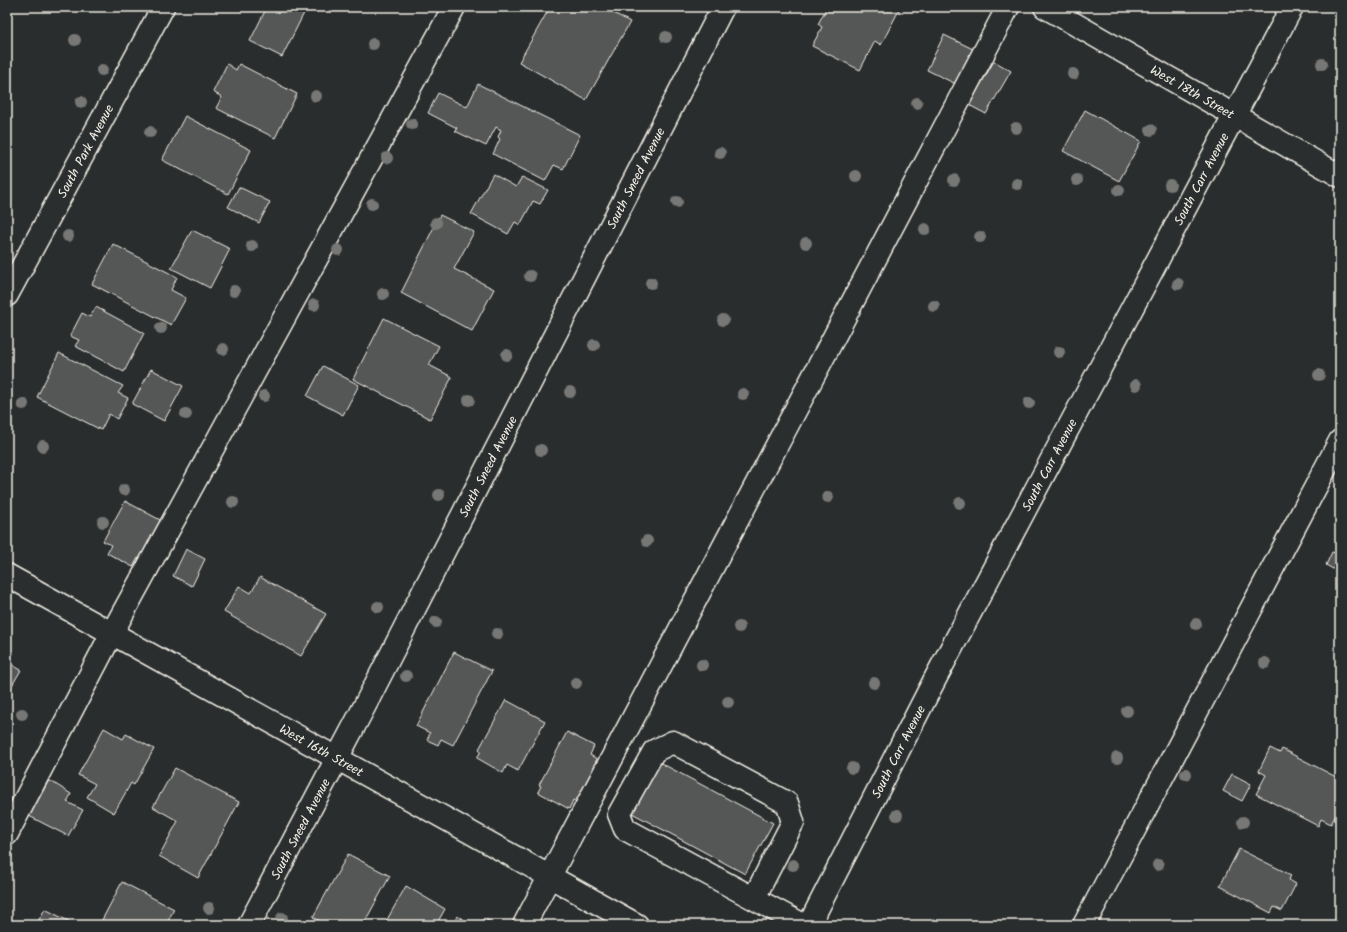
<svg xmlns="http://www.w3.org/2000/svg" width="1347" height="932" viewBox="0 0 1347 932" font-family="Kalam,sans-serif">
  <rect width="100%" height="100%" fill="#2a2d2e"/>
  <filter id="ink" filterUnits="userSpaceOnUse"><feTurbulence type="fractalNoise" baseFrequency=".025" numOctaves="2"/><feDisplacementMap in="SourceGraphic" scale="8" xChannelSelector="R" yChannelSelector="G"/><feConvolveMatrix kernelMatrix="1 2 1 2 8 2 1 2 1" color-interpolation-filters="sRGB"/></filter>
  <g filter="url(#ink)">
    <g fill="#555756" stroke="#f4f1e8">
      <path d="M267 7H307L282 57 250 41Z"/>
      <path d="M550 7H603L630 22 586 100 519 62Z"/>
      <path d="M827 7H893L899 10 881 45 875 41 860 70 812 46 822 27 818 24Z"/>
      <path d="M944 35 975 50 958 85 927 70Z"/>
      <path d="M994 61 1011 71 986 114 969 105Z"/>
      <path d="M227 64 236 70 239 64 297 94 275 138 216 108 222 97 213 92Z"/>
      <path d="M478 84 580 135 563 169 554 165 545 181 493 154 500 139 498 137 501 130 496 127 486 146 455 131 457 128 428 113 438 93 467 107Z"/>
      <path d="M1085 110 1141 141 1119 181 1063 151Z"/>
      <path d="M185 116 251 150 228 194 162 160Z"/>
      <path d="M493 174 516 187 522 177 548 190 540 204 533 201 520 225 515 222 508 234 471 214Z"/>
      <path d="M239 187 270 202 259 223 228 207Z"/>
      <path d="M440 215 474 232 454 269 494 289 472 331 401 293Z"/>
      <path d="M192 230 230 249 210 288 171 268Z"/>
      <path d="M113 244 177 277 171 290 186 298 171 325 92 284Z"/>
      <path d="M96 307 144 333 124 372 75 346 79 340 70 336 82 313 90 317Z"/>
      <path d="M384 318 439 346 429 365 452 377 430 419 353 379Z"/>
      <path d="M59 353 123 386 118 393 128 398 117 419 109 414 101 430 37 397Z"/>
      <path d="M323 366 359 385 343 415 307 396Z"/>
      <path d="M151 369 183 386 164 421 132 404Z"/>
      <path d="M125 501 162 521 141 560 138 558 133 567 107 553 111 545 103 541Z"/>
      <path d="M186 549 205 559 192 586 173 576Z"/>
      <path d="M1338 549H1340V573L1326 565 1332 552 1336 553Z"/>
      <path d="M260 577 326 614 301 656 224 612 239 586 251 593Z"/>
      <path d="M454 652 492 671 453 745 441 739 438 745 427 740 430 733 416 726Z"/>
      <path d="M7 662 21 670 7 694Z"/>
      <path d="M506 700 545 721 518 771 507 765 503 773 477 758 481 751 479 749Z"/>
      <path d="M104 728 123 739 126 734 154 749 134 785 131 783 114 813 87 797 95 784 78 775Z"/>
      <path d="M567 732 594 746 590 755 597 759 592 768 595 770 578 803 573 800 569 809 538 792 541 786 539 785Z"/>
      <path d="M1270 748 1280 753 1282 749 1340 779V807L1331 824 1321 819 1318 826 1256 794 1266 775 1259 771Z"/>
      <path d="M659 762 773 823 745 874 632 813Z"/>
      <path d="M175 768 239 802 198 878 159 856 178 821 153 807Z"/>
      <path d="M1232 774 1251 784 1242 801 1223 791Z"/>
      <path d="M49 780 71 794 67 802 83 810 68 836 29 816Z"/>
      <path d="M1239 849 1291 875 1289 880 1296 884 1282 911 1274 907 1271 913 1220 886Z"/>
      <path d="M348 854 390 876 363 925H320L322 922 313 917Z"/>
      <path d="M122 882 174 909 166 925H111L102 920Z"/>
      <path d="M406 886 445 909 436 925H384Z"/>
      <path d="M45 909 76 925H36Z"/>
      <path d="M457 916 474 925H453Z"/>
      <path d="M484 918 496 925H480Z"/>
    </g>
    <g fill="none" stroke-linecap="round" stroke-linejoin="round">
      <defs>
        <g id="minor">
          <path id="s1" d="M1045 7 1340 176"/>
          <path id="s2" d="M7 295 163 7"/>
          <path d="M7 834 112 633 454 7"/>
          <path d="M754 898 793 822 787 803 673 742 654 751 619 814 625 829 803 925"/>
          <path id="s3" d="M249 925 361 713 723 7"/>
          <path d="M524 925 1008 7"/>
          <path id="s4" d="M809 925 934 681 1292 7"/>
          <path d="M1084 925 1340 441"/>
        </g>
        <g id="major">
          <path id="s5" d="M7 575 637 925"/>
        </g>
      </defs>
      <use href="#minor" stroke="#f4f1e8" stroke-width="25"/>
      <use href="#major" stroke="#f4f1e8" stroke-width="25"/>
      <use href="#minor" stroke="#2a2d2e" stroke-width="22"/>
      <use href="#major" stroke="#2a2d2e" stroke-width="22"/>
    </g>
    <g fill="#777875">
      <circle cx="666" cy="37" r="6"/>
      <circle cx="75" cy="40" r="6"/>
      <circle cx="373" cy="44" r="6"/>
      <circle cx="1322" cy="64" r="6"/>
      <circle cx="102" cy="70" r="6"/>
      <circle cx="1073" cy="74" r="6"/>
      <circle cx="316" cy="96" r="6"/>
      <circle cx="81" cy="102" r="6"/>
      <circle cx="917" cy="103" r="6"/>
      <circle cx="412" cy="124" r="6"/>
      <circle cx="1016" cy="128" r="6"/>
      <circle cx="1151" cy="130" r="6"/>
      <circle cx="150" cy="132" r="6"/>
      <circle cx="720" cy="153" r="6"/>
      <circle cx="387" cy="158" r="6"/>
      <circle cx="856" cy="176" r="6"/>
      <circle cx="954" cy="180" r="6"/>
      <circle cx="1077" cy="180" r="6"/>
      <circle cx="1017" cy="184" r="6"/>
      <circle cx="1170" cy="185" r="6"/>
      <circle cx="1119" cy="190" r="6"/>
      <circle cx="677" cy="202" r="6"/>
      <circle cx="372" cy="204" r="6"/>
      <circle cx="436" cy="223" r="6"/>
      <circle cx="925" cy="229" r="6"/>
      <circle cx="68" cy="236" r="6"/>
      <circle cx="980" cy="237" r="6"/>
      <circle cx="806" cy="243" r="6"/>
      <circle cx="252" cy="246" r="6"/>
      <circle cx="338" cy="250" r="6"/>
      <circle cx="530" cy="276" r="6"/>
      <circle cx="651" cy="283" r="6"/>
      <circle cx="1178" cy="284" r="6"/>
      <circle cx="234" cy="291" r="6"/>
      <circle cx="383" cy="294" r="6"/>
      <circle cx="314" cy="305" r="6"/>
      <circle cx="934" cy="306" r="6"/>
      <circle cx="723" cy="320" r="6"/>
      <circle cx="161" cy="328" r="6"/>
      <circle cx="594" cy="345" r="6"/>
      <circle cx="223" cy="349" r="6"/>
      <circle cx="1059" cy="352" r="6"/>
      <circle cx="507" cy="355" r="6"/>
      <circle cx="1319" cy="375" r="6"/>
      <circle cx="1136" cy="385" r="6"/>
      <circle cx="570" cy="392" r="6"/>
      <circle cx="743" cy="394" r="6"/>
      <circle cx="264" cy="396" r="6"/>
      <circle cx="469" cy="400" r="6"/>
      <circle cx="1029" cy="403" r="6"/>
      <circle cx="23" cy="404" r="6"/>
      <circle cx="186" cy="414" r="6"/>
      <circle cx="43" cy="446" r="6"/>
      <circle cx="541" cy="450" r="6"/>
      <circle cx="124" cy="490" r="6"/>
      <circle cx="439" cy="495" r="6"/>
      <circle cx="828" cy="497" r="6"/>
      <circle cx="233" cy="502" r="6"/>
      <circle cx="960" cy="503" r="6"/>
      <circle cx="103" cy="522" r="6"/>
      <circle cx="647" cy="541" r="6"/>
      <circle cx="378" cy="607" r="6"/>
      <circle cx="436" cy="622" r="6"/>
      <circle cx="1196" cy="624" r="6"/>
      <circle cx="739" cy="627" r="6"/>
      <circle cx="497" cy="634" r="6"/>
      <circle cx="1265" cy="663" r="6"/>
      <circle cx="702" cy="665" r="6"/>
      <circle cx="406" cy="676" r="6"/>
      <circle cx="576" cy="683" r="6"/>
      <circle cx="874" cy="683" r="6"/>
      <circle cx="728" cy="702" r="6"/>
      <circle cx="1127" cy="711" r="6"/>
      <circle cx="22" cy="714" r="6"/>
      <circle cx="1117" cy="758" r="6"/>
      <circle cx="852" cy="768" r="6"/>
      <circle cx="1186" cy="774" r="6"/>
      <circle cx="897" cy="815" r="6"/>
      <circle cx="1243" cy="822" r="6"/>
      <circle cx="793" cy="865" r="6"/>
      <circle cx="1158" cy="865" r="6"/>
      <circle cx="209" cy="908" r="6"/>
      <circle cx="282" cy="918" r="6"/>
    </g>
  </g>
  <g text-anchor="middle" stroke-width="3" stroke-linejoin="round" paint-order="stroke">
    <g font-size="13" fill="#f4f1e8" stroke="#2a2d2e">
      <text dy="5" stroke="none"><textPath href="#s1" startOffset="170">West 18th Street</textPath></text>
      <text dy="5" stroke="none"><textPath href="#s2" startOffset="164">South Park Avenue</textPath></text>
      <text dy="5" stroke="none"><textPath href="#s3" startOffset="841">South Sneed Avenue</textPath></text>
      <text dy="5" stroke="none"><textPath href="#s4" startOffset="843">South Carr Avenue</textPath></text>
      <text dy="5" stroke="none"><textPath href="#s4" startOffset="519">South Carr Avenue</textPath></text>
      <text dy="5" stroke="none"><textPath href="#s3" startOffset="517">South Sneed Avenue</textPath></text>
      <text dy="5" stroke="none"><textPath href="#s5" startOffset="360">West 16th Street</textPath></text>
      <text dy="5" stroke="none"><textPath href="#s4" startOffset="195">South Carr Avenue</textPath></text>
      <text dy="5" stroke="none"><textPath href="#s3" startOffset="109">South Sneed Avenue</textPath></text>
    </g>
  </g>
  <rect width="1347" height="932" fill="none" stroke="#2a2d2e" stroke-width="24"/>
  <rect x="12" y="12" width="1323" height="908" fill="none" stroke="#f4f1e8" stroke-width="1.5" filter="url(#ink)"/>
</svg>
